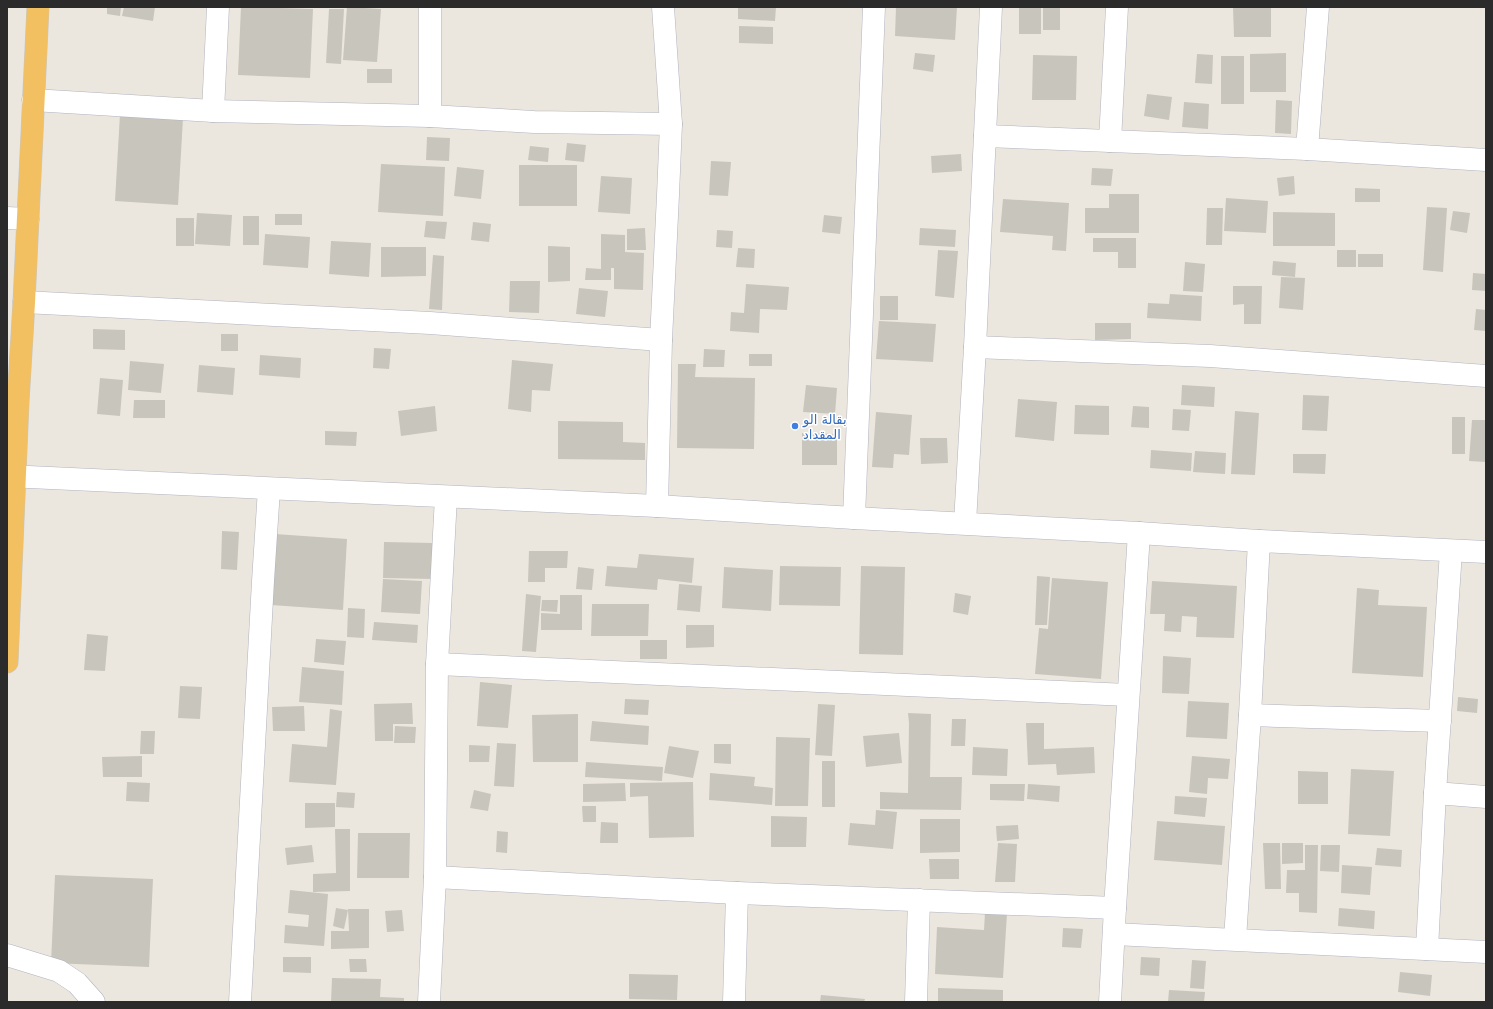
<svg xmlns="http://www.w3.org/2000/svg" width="1493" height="1009" viewBox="0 0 1493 1009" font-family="'DejaVu Sans',Vazirmatn,sans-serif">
  <rect width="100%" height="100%" fill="#ece7de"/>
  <g fill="#c8c5bc">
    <path d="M107 7H121L120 16 107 14Z"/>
    <path d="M124 7H155L153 21 122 16Z"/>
    <path d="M241 7 313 9 310 78 238 75Z"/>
    <path d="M347 7 381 9 377 62 343 60Z"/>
    <path d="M738 7H776L775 21 738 19Z"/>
    <path d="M896 7H957L955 40 895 36Z"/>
    <rect x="1019" y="7" width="22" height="27"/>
    <rect x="1043" y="7" width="17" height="23"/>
    <path d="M1233 7H1271V37H1234Z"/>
    <path d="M329 9H344L341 64 326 63Z"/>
    <path d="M739 26 773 27V44L739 43Z"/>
    <path d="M915 53 935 55 933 72 913 69Z"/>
    <path d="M1286 53V92H1250V54Z"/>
    <path d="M1197 54 1213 55 1212 84 1195 83Z"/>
    <path d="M1033 55 1077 56 1076 100H1032Z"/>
    <rect x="1221" y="56" width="23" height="48"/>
    <rect x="367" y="69" width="25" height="14"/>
    <path d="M1147 94 1172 97 1169 120 1144 116Z"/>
    <path d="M1276 100 1292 101 1291 134 1275 133Z"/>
    <path d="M1184 102 1209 104 1208 129 1182 127Z"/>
    <path d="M120 114 183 118 178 205 115 201Z"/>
    <path d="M427 137 450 138 449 161 426 160Z"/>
    <path d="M567 143 586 145 584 162 565 160Z"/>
    <path d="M530 146 549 148 548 162 528 160Z"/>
    <path d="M961 154 962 171 932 173 931 156Z"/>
    <path d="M711 161 731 162 728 196 709 195Z"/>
    <path d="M381 164 445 167 443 216 378 212Z"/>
    <rect x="519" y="165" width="58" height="41"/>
    <path d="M457 167 484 170 481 199 454 196Z"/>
    <path d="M1092 168 1113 169 1111 186 1091 185Z"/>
    <path d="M601 176 632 178 630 214 598 212Z"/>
    <path d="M1294 176 1295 194 1279 196 1277 178Z"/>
    <path d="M1355 188 1380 189V202H1355Z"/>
    <path d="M1109 194H1139V233H1085V208H1109Z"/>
    <path d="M1226 198 1268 201 1266 233 1224 231Z"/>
    <path d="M1003 199 1069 203 1066 251 1052 250 1053 236 1000 232Z"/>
    <path d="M1427 207 1447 208 1443 272 1423 270Z"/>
    <path d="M1207 208H1223L1222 245H1206Z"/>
    <path d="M1453 211 1470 213 1467 233 1450 230Z"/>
    <path d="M1273 212 1335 213V246H1273Z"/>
    <path d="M197 213 232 215 230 246 195 244Z"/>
    <rect x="275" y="214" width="27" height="11"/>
    <path d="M824 215 842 217 840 234 822 232Z"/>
    <rect x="243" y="216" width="16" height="29"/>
    <rect x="176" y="218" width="18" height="28"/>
    <path d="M426 221 447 222 445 239 424 237Z"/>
    <path d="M473 222 491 224 489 242 471 240Z"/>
    <path d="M645 228 646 250H627V229Z"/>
    <path d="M920 228 956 230 955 247 919 245Z"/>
    <path d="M717 230 733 231 732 248 716 247Z"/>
    <path d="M265 234 310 237 308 268 263 265Z"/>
    <path d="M601 234 625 235V252L644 253 643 290 614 289V268H611V280H585L586 268 601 269Z"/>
    <path d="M1093 238H1136V268H1118V252H1093Z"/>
    <path d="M331 241 371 243 369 277 329 274Z"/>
    <path d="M548 246 570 247V281L548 282Z"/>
    <path d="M381 247H426V276L381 277Z"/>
    <path d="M738 248 755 249 754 268 736 267Z"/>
    <path d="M938 250 958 251 954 298 935 296Z"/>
    <rect x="1337" y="250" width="19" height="17"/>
    <rect x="1358" y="254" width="25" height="13"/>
    <path d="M433 255 444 256 442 310 429 309Z"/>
    <path d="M1273 261 1296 263 1295 277 1272 275Z"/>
    <path d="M1185 262 1205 264 1203 292 1183 291Z"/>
    <path d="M1473 273 1486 274V291L1472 290Z"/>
    <path d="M1281 277 1305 278 1303 310 1279 308Z"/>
    <path d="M510 281H540L539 313 509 312Z"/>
    <path d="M746 284 789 287 787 310 760 309 759 333 730 331 731 312 744 313Z"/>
    <path d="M1233 286H1262L1261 324H1244V304L1233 305Z"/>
    <path d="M579 288 608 291 605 317 576 314Z"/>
    <path d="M1170 294 1202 296 1201 321 1147 318 1148 303 1169 304Z"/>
    <rect x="880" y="296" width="18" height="24"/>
    <path d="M1476 309 1486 310V331L1474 330Z"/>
    <path d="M879 321 936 324 933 362 876 359Z"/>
    <path d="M1095 323H1131V339L1095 340Z"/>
    <path d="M93 329 125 330V350L93 349Z"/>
    <rect x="221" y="334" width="17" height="17"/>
    <path d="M374 348 391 349 389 369 373 368Z"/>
    <path d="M704 349 725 350 724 367H703Z"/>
    <rect x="749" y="354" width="23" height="12"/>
    <path d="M260 355 301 358 300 378 259 375Z"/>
    <path d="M512 360 553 364 550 391 532 390 531 412 508 409Z"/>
    <path d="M130 361 164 364 161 393 128 390Z"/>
    <path d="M678 364H696L695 377 755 378 754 449 677 448Z"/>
    <path d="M199 365 235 368 233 395 197 392Z"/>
    <path d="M100 378 123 380 120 416 97 414Z"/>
    <path d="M806 385 837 388 835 414 803 412Z"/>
    <path d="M1182 385 1215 387 1214 407 1181 405Z"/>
    <path d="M1303 395 1329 396 1327 431 1302 430Z"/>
    <path d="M1018 399 1057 402 1054 441 1015 437Z"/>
    <path d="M134 400H165V418H133Z"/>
    <path d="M1075 405 1109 406V435L1074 434Z"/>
    <path d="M435 406 437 431 401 436 398 411Z"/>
    <path d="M1133 406 1149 407V428L1131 427Z"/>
    <path d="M1173 409 1191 410 1189 431 1172 430Z"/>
    <path d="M1235 411 1259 413 1255 475 1231 474Z"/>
    <path d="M876 412 912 415 909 455 894 454 893 468 872 467Z"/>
    <rect x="1452" y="417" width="13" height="37"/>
    <path d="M1472 420H1486V462L1469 461Z"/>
    <path d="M558 421 623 422V442L645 443V460L558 459Z"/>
    <path d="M325 431 357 432 356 446 325 445Z"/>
    <path d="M802 433 837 434V465H802Z"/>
    <path d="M920 438H947L948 463 921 464Z"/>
    <path d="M1151 450 1192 453 1191 471 1150 468Z"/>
    <path d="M1195 451 1226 453 1225 474 1193 472Z"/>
    <path d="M1293 454H1326L1325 474 1293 473Z"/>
    <path d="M222 531 239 532 237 570 221 569Z"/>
    <path d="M275 534 347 539 343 610 271 605Z"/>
    <path d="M384 542 434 543 433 579 383 578Z"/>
    <path d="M529 551H568L567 568H545V582H528Z"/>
    <path d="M639 554 694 558 692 583 658 579 657 590 605 586 607 566 637 568Z"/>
    <path d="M780 566 841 567 840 606 779 605Z"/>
    <path d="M861 566 905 567 903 655 859 654Z"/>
    <path d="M578 567 594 569 592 590 576 589Z"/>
    <path d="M724 567 773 570 771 611 722 608Z"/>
    <path d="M1037 576 1050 577 1047 625H1035Z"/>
    <path d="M1052 578 1108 582 1101 679 1035 674 1039 628 1048 629Z"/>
    <path d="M383 579 422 581 420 614 381 612Z"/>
    <path d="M1152 581 1237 586 1234 638 1196 637 1197 617 1182 616 1181 632 1164 631 1165 614H1150Z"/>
    <path d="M679 584 702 586 700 612 677 610Z"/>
    <path d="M1357 588 1379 590 1378 605 1427 607 1423 677 1352 673Z"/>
    <path d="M955 593 971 596 968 615 953 612Z"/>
    <path d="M526 594 541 596 536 652 522 651Z"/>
    <path d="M560 595H582V630H541V613L560 614Z"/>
    <path d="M542 600H558L557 612 541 611Z"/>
    <path d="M592 604H649L648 636H591Z"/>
    <path d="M348 608 365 609 364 638 347 637Z"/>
    <path d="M374 622 418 625 417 643 372 640Z"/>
    <path d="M686 625H714V647L686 648Z"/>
    <path d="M87 634 108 636 105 671 84 670Z"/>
    <path d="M316 639 346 641 344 665 314 662Z"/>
    <rect x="640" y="640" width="27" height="19"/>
    <path d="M1163 656 1191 658 1189 694 1162 693Z"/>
    <path d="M302 667 344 671 342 705 299 702Z"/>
    <path d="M480 682 512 685 508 728 477 726Z"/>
    <path d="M180 686 202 687 200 719 178 718Z"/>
    <path d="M1458 697 1478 699 1477 713 1457 711Z"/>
    <path d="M625 699 649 700 648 715 624 714Z"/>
    <path d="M1188 701 1229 703 1227 739 1186 737Z"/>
    <path d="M412 703 413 724H393V741H375L374 704Z"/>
    <path d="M818 704 835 705 832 756 815 755Z"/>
    <path d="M304 706 305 731H273L272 707Z"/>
    <path d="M330 709 342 711 336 785 289 782 292 744 327 747Z"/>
    <path d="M908 713 931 714 930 777H962L961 810 880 809V792L908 793 909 723Z"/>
    <path d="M578 714V762H533L532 715Z"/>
    <path d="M952 719H966L965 746H951Z"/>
    <path d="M592 721 649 726 648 745 590 741Z"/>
    <path d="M1026 723H1044V749L1094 747 1095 773 1057 775 1056 764 1028 765Z"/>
    <path d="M395 726 416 727 415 743H394Z"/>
    <path d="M141 731H155L154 754H140Z"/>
    <path d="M899 733 902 763 866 767 863 736Z"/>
    <path d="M776 737 810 738 808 806H775Z"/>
    <path d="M497 743 516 744 514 787 494 786Z"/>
    <path d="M714 744H731V764L714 763Z"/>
    <path d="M469 745 490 746 489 762H469Z"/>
    <path d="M669 746 699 751 693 778 664 773Z"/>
    <path d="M973 747 1008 749 1007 776 972 775Z"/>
    <path d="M142 756V777H103L102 757Z"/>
    <path d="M1192 756 1230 759 1228 779 1208 778 1207 794 1189 792Z"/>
    <rect x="822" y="761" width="13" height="46"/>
    <path d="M586 762 663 767 662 781 585 777Z"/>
    <path d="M1351 769 1394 771 1390 836 1348 834Z"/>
    <path d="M1298 771 1328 772V804H1298Z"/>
    <path d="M710 773 755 777 754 786 773 788 772 805 709 800Z"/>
    <path d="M127 782 150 783 149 802 126 801Z"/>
    <path d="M693 782 694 837 649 838 648 796 630 797V783Z"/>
    <path d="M625 783 626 801 583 802V784Z"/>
    <path d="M990 784H1025L1024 801 990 800Z"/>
    <path d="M1028 784 1060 786 1059 802 1027 799Z"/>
    <path d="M474 790 491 794 488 811 470 808Z"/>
    <path d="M337 792 355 793 354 808 336 807Z"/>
    <path d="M1175 796 1207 798 1205 817 1174 814Z"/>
    <path d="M305 803H335V827L305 828Z"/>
    <path d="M582 806H596V822H583Z"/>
    <path d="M876 810 897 812 893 849 848 845 850 823 875 825Z"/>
    <path d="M771 816 807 817 806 847H771Z"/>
    <path d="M920 819H960V852L920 853Z"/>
    <path d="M1157 821 1225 826 1222 865 1154 860Z"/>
    <path d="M601 822 618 823V843H600Z"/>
    <path d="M1018 825 1019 839 997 841 996 826Z"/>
    <path d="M335 829H350V891L313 892V874L336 873Z"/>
    <path d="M497 831 508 832 507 853 496 852Z"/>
    <path d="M358 833H410L409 878H357Z"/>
    <path d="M998 843 1017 844 1015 882H995Z"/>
    <path d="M1263 843H1280L1281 889H1265Z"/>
    <path d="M1282 843H1303V863L1282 864Z"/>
    <path d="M312 845 314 862 287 865 285 848Z"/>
    <path d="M1305 845H1318L1317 913 1299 912V893H1286L1287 870H1305Z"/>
    <path d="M1321 845H1340L1339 872 1320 871Z"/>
    <path d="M1377 848 1402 850 1401 867 1375 865Z"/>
    <path d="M929 859H959V879H930Z"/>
    <path d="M1342 865 1372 867 1370 895 1341 893Z"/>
    <path d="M55 875 153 879 149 967 51 963Z"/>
    <path d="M290 890 328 894 324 946 284 943 285 925 308 927 309 915 288 913Z"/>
    <path d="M336 908 348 910 344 929 333 926Z"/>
    <path d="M1339 908 1375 911 1374 929 1338 926Z"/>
    <path d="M348 909H369V948L331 949V931H349Z"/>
    <path d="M402 910 404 931 387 932 385 911Z"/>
    <path d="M985 912 1007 913 1003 978 935 974 937 927 984 930Z"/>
    <path d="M1063 928 1083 929 1081 948 1062 947Z"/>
    <path d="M283 957H311V973L283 972Z"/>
    <path d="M1141 957 1160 958 1159 976 1140 975Z"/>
    <path d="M349 959H366L367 972H350Z"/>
    <path d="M1192 960 1206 961 1204 989 1190 988Z"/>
    <path d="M1400 972 1432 975 1430 996 1398 992Z"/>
    <path d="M629 974 678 975 677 1000 629 999Z"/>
    <path d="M332 978 381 979 380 997 404 998V1002H331Z"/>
    <path d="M938 988 1003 990V1002H938Z"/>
    <path d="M1169 990 1205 992 1204 1002H1168Z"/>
    <path d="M821 995 865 999 864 1002H820Z"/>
  </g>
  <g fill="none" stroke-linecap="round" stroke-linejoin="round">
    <defs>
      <g id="minor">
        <path d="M430 7V116"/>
        <path d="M33 100 213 111 430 116 534 122 671 124"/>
        <path d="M213 111 218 7"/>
        <path d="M985 136 1307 149 1486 160"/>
        <path d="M1110 141 1117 7"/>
        <path d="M1307 149 1318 7"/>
        <path d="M7 218 28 219"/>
        <path d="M24 302 430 323 661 340"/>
        <path d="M975 347 1210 356 1486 376"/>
        <path d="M657 506 661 340 668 195 671 124 663 7"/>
        <path d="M854 518 874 7"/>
        <path d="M965 523 975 347 991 7"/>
        <path d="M437 664 1128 695"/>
        <path d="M1250 715 1440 721"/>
        <path d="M1435 793 1486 797"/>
        <path d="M435 877 737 893 1115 908"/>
        <path d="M1114 934 1486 952"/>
        <path d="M1235 939 1250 715 1259 541"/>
        <path d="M1427 949 1435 793 1451 551"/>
        <path d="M7 955 59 971 77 983 94 1002"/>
        <path d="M240 1002 263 581 269 489"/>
        <path d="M429 1002 435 877 437 664 446 497"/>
        <path d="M734 1002 737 893"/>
        <path d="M916 1002 919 900"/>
        <path d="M1110 1002 1115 908 1139 533"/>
      </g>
      <path id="tertiary" d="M7 476 657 506 854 518 1139 533 1259 541 1486 552"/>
      <path id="trunk" d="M7 662 18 402 24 302 38 7"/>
    </defs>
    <use href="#minor" stroke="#b1b3be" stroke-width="23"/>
    <use href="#tertiary" stroke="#b1b3be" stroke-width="23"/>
    <use href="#trunk" stroke="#c8c8c8" stroke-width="23"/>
    <use href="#minor" stroke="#fff" stroke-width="22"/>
    <use href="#tertiary" stroke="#fff" stroke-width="22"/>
    <use href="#trunk" stroke="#f2c060" stroke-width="22"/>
  </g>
  <circle fill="#3f7fe0" stroke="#fff" stroke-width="1.5" cx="795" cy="426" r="4"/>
  <g text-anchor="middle" stroke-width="3" stroke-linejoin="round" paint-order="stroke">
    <g font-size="13" fill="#366cbe" stroke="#fff" text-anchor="start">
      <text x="803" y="424">بقالة الو<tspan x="803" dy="15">المقداد</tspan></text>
    </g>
  </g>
  <rect width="1493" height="1009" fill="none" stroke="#2b2b2b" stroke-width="16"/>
</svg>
